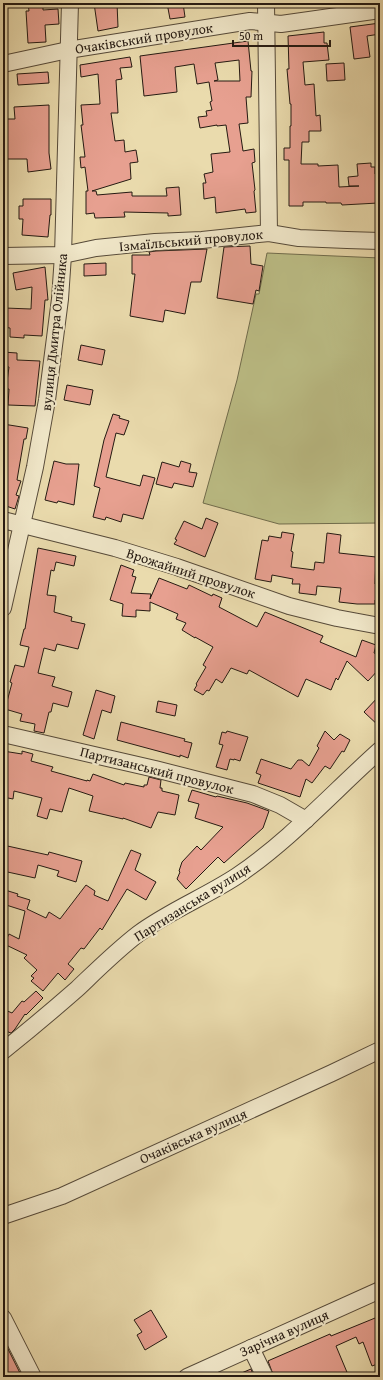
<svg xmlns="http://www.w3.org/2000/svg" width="383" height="1380" viewBox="0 0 383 1380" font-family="'Gentium Book Plus',serif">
  <rect width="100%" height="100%" fill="#eadbad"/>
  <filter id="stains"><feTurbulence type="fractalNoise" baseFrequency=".005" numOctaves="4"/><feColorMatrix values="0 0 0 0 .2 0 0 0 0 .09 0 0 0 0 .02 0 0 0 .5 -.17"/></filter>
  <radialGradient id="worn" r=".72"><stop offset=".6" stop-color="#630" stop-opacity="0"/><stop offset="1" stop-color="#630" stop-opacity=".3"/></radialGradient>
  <path fill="#bcbe86" stroke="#706c4c" d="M267 253 380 258V523L279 524 203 503 237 380 256 294H259Z"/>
  <g fill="#e7a090" stroke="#251a12" fill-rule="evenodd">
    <path d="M28 3H43V10L58 9 59 24 45 25 46 42 28 43 26 11H29Z"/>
    <path d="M94 3H117L118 27 98 31Z"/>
    <path d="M167 3H183L185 17 170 19Z"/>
    <path d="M380 23V34L367 36 370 57 354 59 350 27Z"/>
    <path d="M324 32V43H327L329 60 303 62 305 85 314 84 316 116 320 115 321 131H309V142H302L301 164H318V166L338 165 339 187 359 186H349L348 177 358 176 357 164 371 163V167H375V174L379 173V183L377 184 378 203 342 205 341 203H326V202H303V206H289V160H284V148H290V126H291V104H290L287 69H289L288 36Z"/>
    <path d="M248 41 251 71H252L251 97H246L248 123 239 124 243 151 254 149 255 162 252 163 255 190 254 191 256 212 246 213 245 209 216 213 215 197 204 199 203 183H206L204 174 213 172 211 154 230 152 226 125 217 126V125L200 128 198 117 207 116 206 111 212 110 210 102 212 101 209 82 197 84 194 64 175 67 177 92 144 96 140 56ZM239 60 240 81H214L218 80 215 63Z"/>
    <path d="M130 57 132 67 120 68 122 79 116 80 118 113H111L115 141 124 140 125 152 136 150 138 162 130 163 131 179 92 191H96L97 195 132 192V196H167L166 188 179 187 181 215 168 216V213L124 212 125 217 95 218 94 213 86 214V191H88L85 167 81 168 80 157H85L81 125H83L81 105 100 104 98 74 81 77 80 65Z"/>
    <path d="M344 63 345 80 327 81 326 64Z"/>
    <path d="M48 72 49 83 18 85 17 74Z"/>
    <path d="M49 105V153L51 169 28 172 27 159H3V146H4V119H15L14 107Z"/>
    <path d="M23 199H51V215H50L48 237 22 235 23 219H19V206H23Z"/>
    <path d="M250 246 251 264 263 266 259 291 256 290 253 304 217 298 224 247Z"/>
    <path d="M207 249 201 282H191L185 314 165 310 163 322 130 316 135 274H132V255H150L149 252 156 251Z"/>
    <path d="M106 263V275L84 276V264Z"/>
    <path d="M45 267 48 300H45L42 336 24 335V338L10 337V328L3 327 5 308 31 309 32 287 16 290 13 273Z"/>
    <path d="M81 345 105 350 102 365 78 360Z"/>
    <path d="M3 352 17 353V360L40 361 35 406 8 405 9 389H6L9 367 3 366Z"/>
    <path d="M67 385 93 390 90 405 64 400Z"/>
    <path d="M113 414 120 416 119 418 129 421 124 435 116 433 106 477 140 486 143 475 155 478 143 519 123 514 121 522 106 517 105 520 93 517 100 488 94 486 104 440Z"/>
    <path d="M3 424 28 428 26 439H24L17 480 21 481 16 495 19 496 15 509 3 505Z"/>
    <path d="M54 461 66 464H79L74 505 58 501 57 503 45 500Z"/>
    <path d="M181 461 191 464 189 472 197 473 193 487 174 483 172 488 156 484 162 462 179 467Z"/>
    <path d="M206 518 218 523 205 557 174 544 177 540 175 539 184 521 202 529Z"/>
    <path d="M282 532 294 534 291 551 293 552 291 567 314 570 315 562 324 563 327 533 341 535 339 553 376 557 375 584H380V600H375V604H357L339 602 341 588 317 586 316 595 299 593 300 584H292L293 579 272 575 271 582 255 579 262 540 268 541 269 536 281 538Z"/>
    <path d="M38 548 76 556 74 566 56 562 54 571 51 570 47 595 56 596 54 612 72 617 71 621 85 624 78 649 57 644 55 651 44 648 38 673 55 677 52 686 72 692 68 707 53 703 51 712H49L44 733 34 731 35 724 20 721 22 714 5 709 12 683 10 682 15 665 24 667 29 647 20 645 24 629H25Z"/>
    <path d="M121 565 134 570 132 576 136 577 131 593 151 594 150 599 159 578 187 589 189 585 212 596 213 594 222 598 219 607 257 627 265 612 323 636 320 642 356 657 362 640 376 645 374 653 380 655V668L368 681 347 661 338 680 336 678 331 690 306 679 298 697 249 670 247 674 231 668 222 683 216 679 209 691 207 690 203 695 194 690 197 685 196 684 206 667 203 665 213 647 195 637V638L182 630 186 623 176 619 178 614 150 602V611L136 610V617L122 616 123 604 110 600Z"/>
    <path d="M96 690 115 696 111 713 102 710 94 739 83 735Z"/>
    <path d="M380 695V727L364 712Z"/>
    <path d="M158 701 177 705 175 716 156 712Z"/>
    <path d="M121 722 185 739 184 741 192 743 188 758 180 755V757L117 740Z"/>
    <path d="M227 731 248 737 240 761 234 759V760L230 759 227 770 216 767 223 745 219 744 222 732 226 733Z"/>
    <path d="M325 731 334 740 340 734 350 740 344 752 342 751 330 769 325 766 312 783 306 779 300 797 258 783 261 775 256 773 261 759 291 769 298 760H302L309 766 319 748 317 746Z"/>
    <path d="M3 751 22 754V751L33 754 31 761 53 767 51 771 87 781V780L90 781 93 774 124 785 125 783 144 787V785H147L149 777 161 780 160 788H162V791L179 795 175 815 158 812 151 828 123 818V819L89 811 93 796 69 788 62 812 50 809 47 819 37 816 42 798 14 791 13 799 3 797 6 777 3 776Z"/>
    <path d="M192 790 216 797 217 796 247 803 269 811 263 828 224 863 218 857 186 889 177 879 180 872 179 871 182 862 197 846 201 850 223 827 195 818 199 804 188 801Z"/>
    <path d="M3 845 48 855 49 852 82 861 76 882 57 876 59 871 38 865 35 878 3 871Z"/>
    <path d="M131 850 141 854 135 870 156 882 146 900 127 889 102 930 100 928 84 949 81 948 68 964 74 969 65 980 58 973 43 991 31 981 34 978 31 976 37 970 24 958 27 955 4 944 9 934 19 939 25 911 3 904V897L5 890 18 894 17 896 30 900 27 909 46 918 49 912 60 919 86 885 95 891 94 895 108 901Z"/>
    <path d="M36 991 43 998 26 1015 25 1014 15 1029 11 1033 3 1030V1009L12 1013 22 1001 24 1002Z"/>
    <path d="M151 1310 167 1337 145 1350 137 1335 142 1332 134 1320Z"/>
    <path d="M380 1316V1363L372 1366 363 1342 359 1344 356 1337 336 1346 349 1377H274L268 1361 270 1360 330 1334 331 1336Z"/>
    <path d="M3 1339 22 1377H8L3 1367Z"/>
    <path d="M251 1369 254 1377H232Z"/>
  </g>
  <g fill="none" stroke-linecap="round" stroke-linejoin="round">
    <defs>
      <g id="minor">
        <path d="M266 3 269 233"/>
        <path d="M3 64 68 50 250 21 281 24 380 10"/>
        <path d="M3 256 63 255 96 248 155 242 202 240 269 233 299 238 347 240 380 241"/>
        <path d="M3 520 115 548 177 567 289 606 337 618 380 626"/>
        <path d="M3 608 35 467 47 400 60 299 63 255 70 3"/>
        <path d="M3 734 155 769 253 794 280 805 306 820"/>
        <path d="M3 1051C28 1031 53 1010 77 989 97 970 116 951 138 934 169 911 205 897 237 876 290 840 333 792 380 750"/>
        <path d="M3 1216 62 1196 332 1073 380 1050"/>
        <path d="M3 1318 33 1377"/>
        <path d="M251 1348 265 1377"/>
        <path d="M187 1377 380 1290"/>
      </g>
    </defs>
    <use href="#minor" stroke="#564a39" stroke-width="18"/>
    <use href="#minor" stroke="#f1e8ca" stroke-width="16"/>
  </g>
  <g text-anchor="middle" stroke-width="4" stroke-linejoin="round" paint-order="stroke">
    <g font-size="14" fill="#251a12" stroke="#f1e8ca">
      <text transform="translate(144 38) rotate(-9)" y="5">Очаківський провулок</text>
      <text transform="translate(191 240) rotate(-5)" y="5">Ізмаїльський провулок</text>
      <text transform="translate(54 332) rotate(-84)" y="5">вулиця Дмитра Олійника</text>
      <text transform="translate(191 573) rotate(18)" y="5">Врожайний провулок</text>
      <text transform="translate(157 770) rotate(14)" y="5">Партизанський провулок</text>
      <text transform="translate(192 902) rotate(-32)" y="5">Партизанська вулиця</text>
      <text transform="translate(193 1136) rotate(-24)" y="5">Очаківська вулиця</text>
      <text transform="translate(284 1333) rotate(-24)" y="5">Зарічна вулиця</text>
    </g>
  </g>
  <rect width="383" height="1380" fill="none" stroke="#eadbad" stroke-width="16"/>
  <rect x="4" y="4" width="375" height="1372" fill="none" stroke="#251a12" stroke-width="2"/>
  <rect x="8" y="8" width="367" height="1364" fill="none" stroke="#251a12"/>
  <path d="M233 40v6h97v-6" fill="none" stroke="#251a12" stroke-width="2"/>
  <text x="239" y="40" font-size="12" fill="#251a12" stroke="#f1e8ca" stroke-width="3" paint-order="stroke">50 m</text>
  <rect width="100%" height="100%" filter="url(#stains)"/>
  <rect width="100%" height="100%" fill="url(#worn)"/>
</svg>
